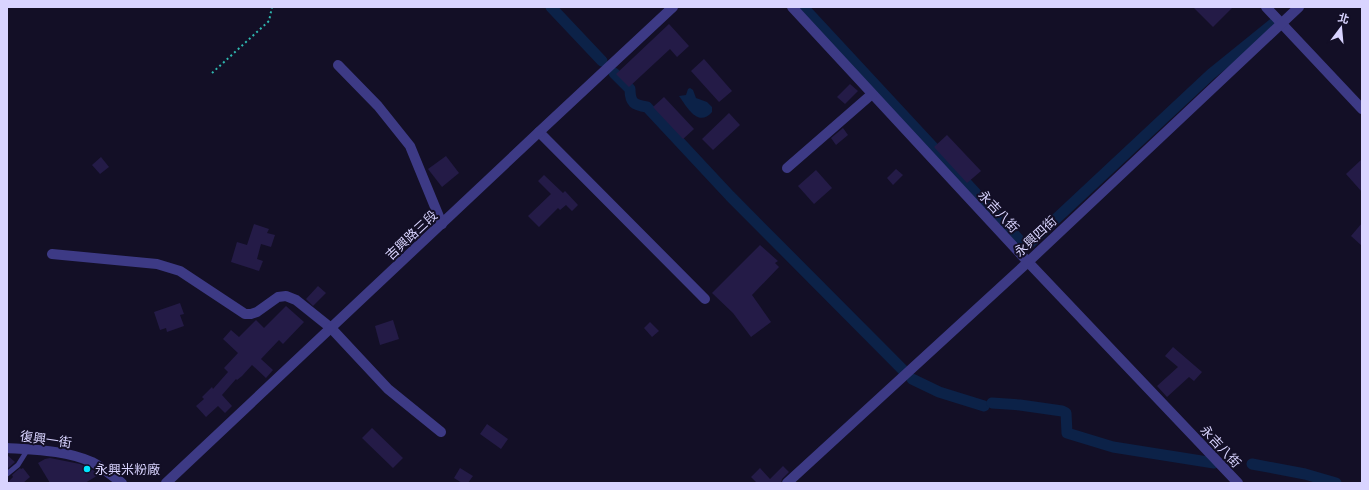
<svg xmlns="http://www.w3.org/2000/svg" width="1369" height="490" viewBox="0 0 1369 490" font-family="Ubuntu,'Noto Sans TC',sans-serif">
  <rect width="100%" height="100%" fill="#130f26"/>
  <path fill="#0c2248" d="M690 88 693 90 696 98 707 102 712 107V112C698 128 687 107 679 96L686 95 688 89Z"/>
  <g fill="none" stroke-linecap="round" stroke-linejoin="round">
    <g stroke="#0c2248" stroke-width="11">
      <path d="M551 7 602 61"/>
      <path d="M803 7 1023 244 1028 245 1211 74 1274 23H1276"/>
      <path d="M614 73 630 89C630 103 634 105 647 107L730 196 904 371"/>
      <path d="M912 379 939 392 984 406"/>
      <path d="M992 403 1020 405 1062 411 1066 413 1067 433 1113 447 1214 463"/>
      <path d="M1252 464 1305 474 1336 483"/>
    </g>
  </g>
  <g fill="#241b47">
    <path d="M1193 7H1233L1213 27Z"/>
    <path d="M669 24 689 46 677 57 670 49 629 87 616 74Z"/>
    <path d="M704 59 732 91 719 102 691 71Z"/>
    <path d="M850 84 858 91 845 104 837 97Z"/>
    <path d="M664 97 694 129 683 139 653 107Z"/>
    <path d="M729 113 740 125 713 150 702 139Z"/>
    <path d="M843 128 848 135 836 145 831 138Z"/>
    <path d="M947 135 981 171 967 183 934 147Z"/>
    <path d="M446 156 459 173 442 187 428 169Z"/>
    <path d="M101 157 109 167 100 174 92 165Z"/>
    <path d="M1362 159V192L1346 174Z"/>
    <path d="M896 169 903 175 893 185 887 178Z"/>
    <path d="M816 170 832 188 814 204 798 186Z"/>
    <path d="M544 175 563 193 565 191 578 205 572 211 566 205 560 210 558 208 539 227 528 216 551 194 538 181Z"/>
    <path d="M1362 223V246L1351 236Z"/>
    <path d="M254 224 269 229 267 233 275 235 271 247 261 244 257 259 263 261 259 271 231 262 237 242 247 245Z"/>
    <path d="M760 245 778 261 775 263 779 267 752 295 771 322 751 337 733 313 712 293Z"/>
    <path d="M318 286 326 293 313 306 306 299Z"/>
    <path d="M180 303 184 314 180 315 184 326 167 332 166 328 160 330 154 312Z"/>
    <path d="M286 306 304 322 283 344 279 340 261 359 273 370 266 378 252 365 242 376 237 380 236 379 222 395 232 406 225 413 218 406 206 417 196 406 204 399 202 397 212 387 213 389 228 372 224 368 238 353 223 339 231 330 239 337 256 320 264 328Z"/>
    <path d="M393 320 399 339 380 345 375 326Z"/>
    <path d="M650 322 659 331 652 337 644 328Z"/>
    <path d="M1173 347 1202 372 1194 381 1189 377 1167 397 1157 386 1178 367 1165 356Z"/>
    <path d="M487 424 508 439 501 449 480 434Z"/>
    <path d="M372 428 403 458 393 468 362 438Z"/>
    <path d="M7 455 15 462 7 469Z"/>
    <path d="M50 458 80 464 89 468 100 474 85 483H50L38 463 45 459Z"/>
    <path d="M783 466 789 472 782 479 781 483H757L751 477 760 468 770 479Z"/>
    <path d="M20 468 21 469 23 468 30 477 23 483H7L13 477 12 475Z"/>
    <path d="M460 468 473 476 468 483H462L454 478Z"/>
  </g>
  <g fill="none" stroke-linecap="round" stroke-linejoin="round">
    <path stroke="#2fb8b0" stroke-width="2" stroke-dasharray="2 3" stroke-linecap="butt" d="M212 73 269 21 272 7"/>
    <path stroke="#3d3a85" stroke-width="5" d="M7 474 18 465 28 449"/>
    <g stroke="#3d3a85" stroke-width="10">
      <path d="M792 7 1028 262 1238 483"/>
      <path d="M1266 7 1362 109"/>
      <path d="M338 65 378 106 410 146 442 224"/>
      <path d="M539 132 705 299"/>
      <path d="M787 168 872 94"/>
      <path d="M52 254 157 264 180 271 245 314H251L257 312 278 297 286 296 296 300 331 328 388 389 441 432"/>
      <path d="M7 448C35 450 65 450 92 462 102 467 112 476 122 483"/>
      <path d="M787 483 1028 262 1299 7"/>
    </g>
    <path stroke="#3d3a85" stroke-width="10" d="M166 483 539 132 673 7"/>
  </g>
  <circle fill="#00e5ff" stroke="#130f26" stroke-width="1.5" cx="87" cy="469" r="4"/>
  <g text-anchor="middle" stroke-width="4" stroke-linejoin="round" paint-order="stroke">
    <g font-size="13" fill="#d9d4ff" stroke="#130f26">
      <text transform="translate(999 211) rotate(47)" y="5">永吉八街</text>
      <text transform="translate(411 235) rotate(-43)" y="5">吉興路三段</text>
      <text transform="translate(1035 236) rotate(-43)" y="5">永興四街</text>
      <text transform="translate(46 439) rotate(8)" y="5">復興一街</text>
      <text transform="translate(1221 446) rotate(47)" y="5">永吉八街</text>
    </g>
    <g font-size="13" fill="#d9d4ff" stroke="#130f26" text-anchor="start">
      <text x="95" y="474">永興米粉廠</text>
    </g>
  </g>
  <rect width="1369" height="490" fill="none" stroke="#d9d4ff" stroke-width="16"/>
  <g transform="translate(1341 28) rotate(16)" stroke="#130f26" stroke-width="3" paint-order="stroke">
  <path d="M0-3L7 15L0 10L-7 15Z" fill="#d9d4ff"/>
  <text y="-6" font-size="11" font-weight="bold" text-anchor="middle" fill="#d9d4ff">北</text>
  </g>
</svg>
